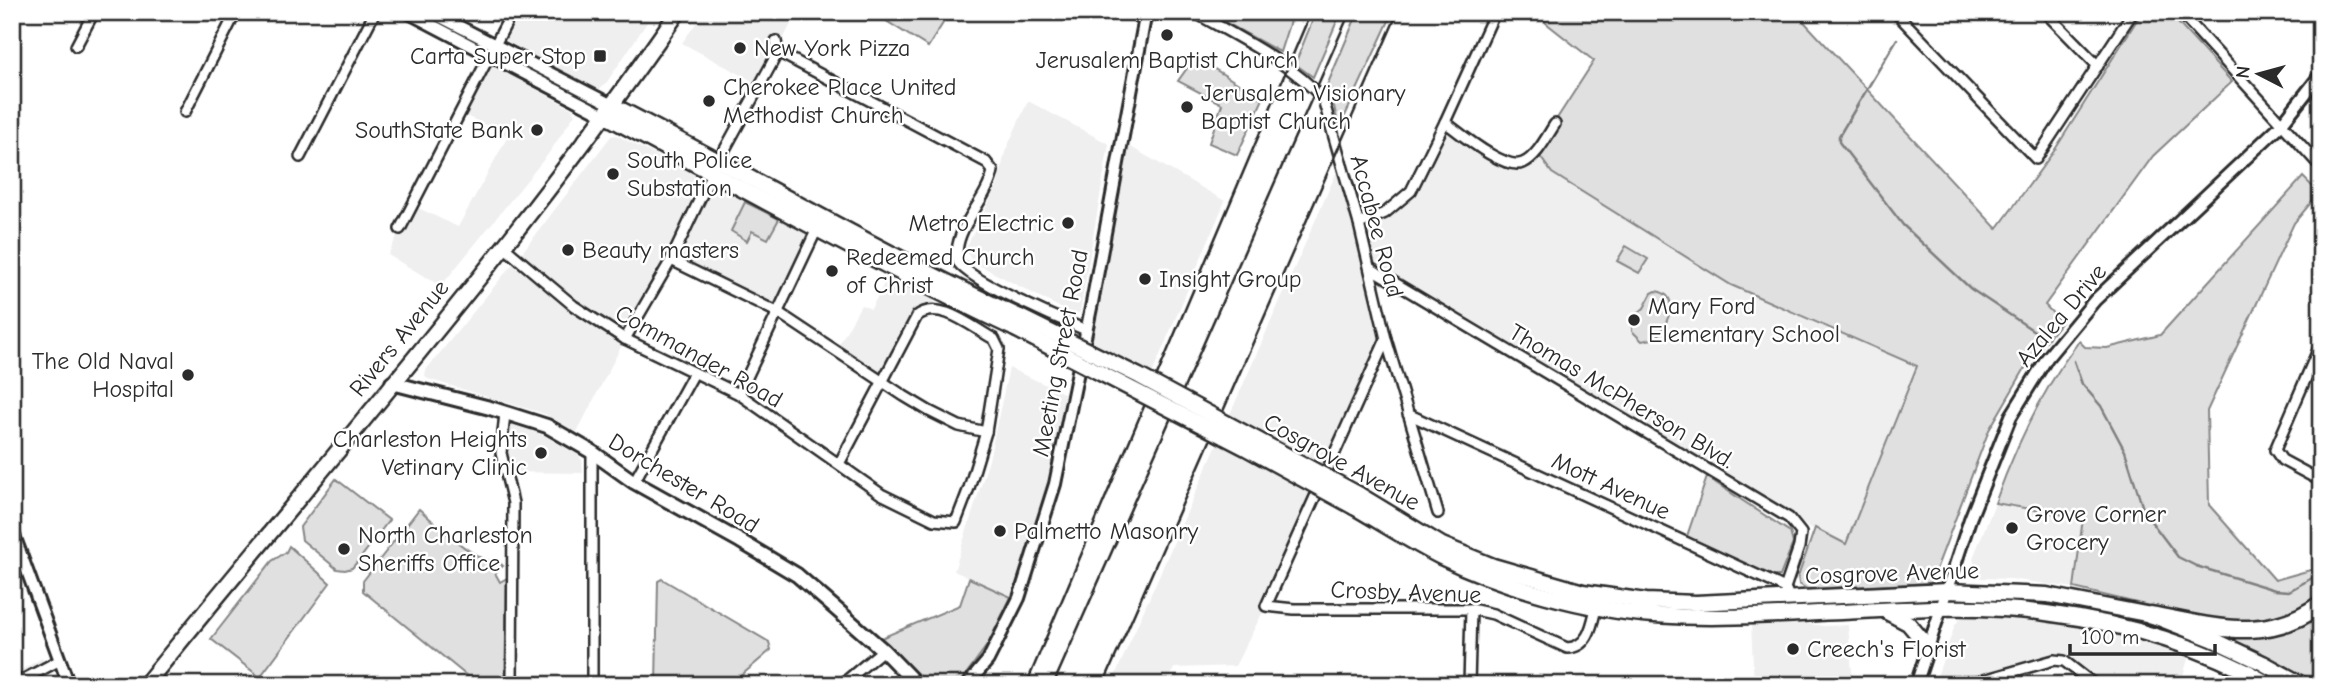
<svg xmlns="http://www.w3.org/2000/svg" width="2333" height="697" viewBox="0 0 2333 697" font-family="'Comic Neue',sans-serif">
  <rect width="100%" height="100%" fill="#fff"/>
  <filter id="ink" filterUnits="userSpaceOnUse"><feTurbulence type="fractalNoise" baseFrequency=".0143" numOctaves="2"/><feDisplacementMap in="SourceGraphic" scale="14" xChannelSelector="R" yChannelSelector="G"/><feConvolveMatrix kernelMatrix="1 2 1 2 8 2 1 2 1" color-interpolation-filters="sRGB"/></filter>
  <g filter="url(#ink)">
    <g fill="#efefef">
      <path d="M512 12H654L607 82 600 89H596L499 37Z"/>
      <path d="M704 12H797L760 85 682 43Z"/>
      <path d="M486 62 572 109 575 114 549 153 441 286 388 255 412 205 458 227 508 136 460 113Z"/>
      <path d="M1028 101 1109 144 1080 312 1074 315 973 262 965 250 998 184 1005 152Z"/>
      <path d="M1444 126 1515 164 1536 151 1731 285 1917 366 1846 544 1789 518 1371 268 1386 339 1266 606 1235 666 1174 668 1166 685H1111L1341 162 1359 224 1412 191Z"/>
      <path d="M616 135 811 234 779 313 671 260 625 339 577 432 545 414 428 379 425 375 426 370 524 250 611 136Z"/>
      <path d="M1122 142 1225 201 1152 374 1085 338Z"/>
      <path d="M889 274 936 297 929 310 922 312 884 382 836 350 861 305 871 309Z"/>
      <path d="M1009 368 1068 395 1055 461 1034 536 1011 597 954 571 989 460Z"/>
      <path d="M504 422 543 435 578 455 582 460 583 473 506 472Z"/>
      <path d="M1995 503 2083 518 2074 588 2011 579 1980 578 1976 573 1973 558Z"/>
      <path d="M1972 614 2060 620 2140 637 2189 656 2180 685H2095L2064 661 1966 685H1934L1955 625 1960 619Z"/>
      <path d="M1804 623 1823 626 1848 625 1853 685H1754L1751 624Z"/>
      <path d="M42 658 53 685H12V675Z"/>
    </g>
    <g fill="#e0e0e0" stroke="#868686" stroke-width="2">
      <path d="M872 12H950L928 47Z"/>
      <path d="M1206 12H1273L1290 21 1280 52Z"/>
      <path d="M1316 12H1341L1313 77 1295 64Z"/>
      <path d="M1358 12H1393L1339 129 1332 97 1326 88Z"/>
      <path d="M1538 12H1795L1997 229 2054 151 2142 12H2168L2232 82 2153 156 2045 305 2061 322 2028 363 1989 430 1931 583 1807 589 1799 584 1798 577 1815 528 1846 544 1917 366 1731 285 1552 173 1536 151 1594 61 1546 23Z"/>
      <path d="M1195 57 1263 99 1237 155 1209 143 1222 104 1178 81Z"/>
      <path d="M2303 177 2319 193 2294 223 2207 411 2209 505 2275 580 2321 567V596L2297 613 2270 623 2229 625 2074 588 2083 518 1995 503C2016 445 2042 390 2079 341L2085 347 2107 348 2160 335Z"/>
      <path d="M745 202 779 219 768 239 752 231 747 241 731 231Z"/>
      <path d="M1626 246 1648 259 1639 273 1617 261Z"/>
      <path d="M1656 291C1683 295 1666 325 1657 338L1642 341 1632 331V318L1644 308 1652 293Z"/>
      <path d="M1707 477 1790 532 1793 543 1780 576H1773L1686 539Z"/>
      <path d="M336 479 389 520 359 560 352 568 345 570 337 569 302 540 300 527Z"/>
      <path d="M419 509C434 522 480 567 498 561L503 566 495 573 500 582 507 578 505 685H478L363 591V581Z"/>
      <path d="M289 546 330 583 260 677 211 639 272 561 286 552Z"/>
      <path d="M969 578 1011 597 988 644 958 685H926L881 638 960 605Z"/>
      <path d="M662 579 769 642 771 650 730 685H656L658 581Z"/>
      <path d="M2321 612V685H2316L2234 641 2236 637C2269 638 2294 632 2321 612Z"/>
    </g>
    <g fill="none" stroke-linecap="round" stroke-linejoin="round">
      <g stroke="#7e7e7e" stroke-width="2.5">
        <path d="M1897 39 1839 136V142L1903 225 1971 289 2040 335"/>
        <path d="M2074 361 2082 384 2101 406 2125 451 2144 512 2178 557 2196 566 2275 590 2289 591 2321 573"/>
      </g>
      <defs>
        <g id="minor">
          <path d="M1131 12 1144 21"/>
          <path d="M1194 12C1235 36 1292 63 1323 99L1359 224 1386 339 1438 513"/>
          <path d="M1895 12 2036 159 2133 12"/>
          <path d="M2045 12 2098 66"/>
          <path d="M2180 12 2321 167"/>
          <path d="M76 46 94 12"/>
          <path d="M778 52 986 162 993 171C987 203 951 229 958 262 971 282 1061 320 1086 330"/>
          <path d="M185 112 236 12"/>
          <path d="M1445 122C1460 133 1504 171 1523 163 1537 157 1547 136 1555 124"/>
          <path d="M300 157 375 12"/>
          <path d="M1359 224 1385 213 1411 191 1445 122 1495 12"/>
          <path d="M400 229 512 12"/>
          <path d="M504 247 574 306 625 339 739 394 881 494 934 520 956 522 969 488 986 432 999 349 994 339C973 328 939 298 917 316L839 464"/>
          <path d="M671 260 779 313 904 396 929 411 959 426 986 432"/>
          <path d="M1370 268 1789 518 1801 533 1799 547 1785 588"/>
          <path d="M625 339 671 260 712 173 778 52 776 41"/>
          <path d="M1386 339 1266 606 1294 609H1471L1493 614 1567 648C1589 647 1592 625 1596 608"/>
          <path d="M2321 343 2275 450 2282 460 2321 481"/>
          <path d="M739 394 816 231"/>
          <path d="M505 413 501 453 513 503 512 685"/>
          <path d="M1408 414 1785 588 1787 592"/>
          <path d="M634 482 694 373"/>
          <path d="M13 685 60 660"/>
          <path d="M592 685V452"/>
          <path d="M841 685 883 650"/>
          <path d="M1469 685 1471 609"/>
          <path d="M1966 685 2054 660 2064 661 2095 685"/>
        </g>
        <g id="tertiary">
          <path d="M407 12 604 115"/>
          <path d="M431 12 612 105"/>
          <path d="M12 530 69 685"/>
          <path d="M967 685 988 660 1019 598 1055 484 1092 303 1146 12"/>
          <path d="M1916 685 1970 519 2011 416 2047 358 2095 300 2281 125 2321 74"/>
        </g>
        <path id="secondary" d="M392 383 490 408 547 426 592 452 634 482 740 541 797 575 883 650 917 685"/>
        <g id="primary">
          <path d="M612 105C749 175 881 253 1020 317"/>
          <path d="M604 115C741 188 875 263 1015 329"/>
          <path d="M1358 494 1442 545 1493 566 1583 592 1646 601 1696 603 1947 591 2047 595 2151 615 2212 639 2263 663 2303 685"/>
          <path d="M1354 507C1382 523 1411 542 1441 557 1502 587 1586 610 1654 615 1709 619 1764 616 1818 613 1893 610 1971 603 2046 613 2124 623 2202 646 2271 685"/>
          <path d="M1887 612 1908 623 1929 648"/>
          <path d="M145 685C325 463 516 247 678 12"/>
        </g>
        <g id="motorway">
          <path d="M2151 615C2212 626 2266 645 2321 604"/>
          <path d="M2248 673 2261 685"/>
        </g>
      </defs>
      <use href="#minor" stroke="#2b2b2b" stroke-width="14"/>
      <use href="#tertiary" stroke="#2b2b2b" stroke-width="16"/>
      <use href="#secondary" stroke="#2b2b2b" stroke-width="18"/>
      <use href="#primary" stroke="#2b2b2b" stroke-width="19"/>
      <use href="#motorway" stroke="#2b2b2b" stroke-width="21"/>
      <use href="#minor" stroke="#fff" stroke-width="9"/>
      <use href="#tertiary" stroke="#fff" stroke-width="10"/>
      <use href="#secondary" stroke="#fff" stroke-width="12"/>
      <use href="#primary" stroke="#fff" stroke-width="14"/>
      <use href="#motorway" stroke="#fff" stroke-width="16"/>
      <g stroke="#2b2b2b" stroke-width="2.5">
        <path d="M1026 685 1311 12"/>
        <path d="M1053 685 1350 12"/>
        <path d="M1103 685 1398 12"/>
      </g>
      <defs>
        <g id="primary-bridge">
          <path d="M1020 317 1139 376 1358 494"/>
          <path d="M1015 329 1246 448 1354 507"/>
        </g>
      </defs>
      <use href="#primary-bridge" stroke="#2b2b2b" stroke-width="19" stroke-linecap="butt"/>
      <use href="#primary-bridge" stroke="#fff" stroke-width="14"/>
    </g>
  </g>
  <g fill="#2b2b2b" stroke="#fff" stroke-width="2.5">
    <circle cx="1167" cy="35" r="7"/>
    <circle cx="740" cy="48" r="7"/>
    <rect x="593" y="49" width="14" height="14" rx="3.5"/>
    <circle cx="709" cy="101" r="7"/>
    <circle cx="1187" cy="107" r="7"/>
    <circle cx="537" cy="130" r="7"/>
    <circle cx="613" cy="174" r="7"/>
    <circle cx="1068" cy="223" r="7"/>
    <circle cx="568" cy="250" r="7"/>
    <circle cx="832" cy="271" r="7"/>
    <circle cx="1145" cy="279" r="7"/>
    <circle cx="1634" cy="320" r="7"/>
    <circle cx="188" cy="375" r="7"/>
    <circle cx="541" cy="453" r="7"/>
    <circle cx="2012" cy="528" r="7"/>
    <circle cx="1000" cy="531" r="7"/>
    <circle cx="344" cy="549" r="7"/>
    <circle cx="1793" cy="649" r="7"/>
  </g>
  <g text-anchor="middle" stroke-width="5" stroke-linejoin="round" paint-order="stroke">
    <g font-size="24" fill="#2b2b2b" stroke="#fff" text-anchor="start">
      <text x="754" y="56">New York Pizza</text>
      <text x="586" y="64" text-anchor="end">Carta Super Stop</text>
      <text x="1167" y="68" text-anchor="middle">Jerusalem Baptist Church</text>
      <text x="723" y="95">Cherokee Place United<tspan x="723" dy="28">Methodist Church</tspan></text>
      <text x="1201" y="101">Jerusalem Visionary<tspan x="1201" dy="28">Baptist Church</tspan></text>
      <text x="523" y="138" text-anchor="end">SouthState Bank</text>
      <text x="627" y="168">South Police<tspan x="627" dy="28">Substation</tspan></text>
      <text x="1054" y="231" text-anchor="end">Metro Electric</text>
      <text x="582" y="258">Beauty masters</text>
      <text x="846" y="265">Redeemed Church<tspan x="846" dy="28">of Christ</tspan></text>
      <text x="1159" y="287">Insight Group</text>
      <text x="1648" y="314">Mary Ford<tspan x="1648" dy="28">Elementary School</tspan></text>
      <text x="174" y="369" text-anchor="end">The Old Naval<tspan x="174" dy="28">Hospital</tspan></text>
      <text x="527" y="447" text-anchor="end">Charleston Heights<tspan x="527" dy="28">Vetinary Clinic</tspan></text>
      <text x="2026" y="522">Grove Corner<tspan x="2026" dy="28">Grocery</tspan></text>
      <text x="1014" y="539">Palmetto Masonry</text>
      <text x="358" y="543">North Charleston<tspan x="358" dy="28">Sheriffs Office</tspan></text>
      <text x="1807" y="657">Creech's Florist</text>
    </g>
    <g font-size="24" fill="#2b2b2b" stroke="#fff">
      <text transform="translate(1377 226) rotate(75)" y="8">Accabee Road</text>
      <text transform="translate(2061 315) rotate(-50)" y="8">Azalea Drive</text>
      <text transform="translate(399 338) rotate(-51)" y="8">Rivers Avenue</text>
      <text transform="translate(1060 353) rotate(-79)" y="8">Meeting Street Road</text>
      <text transform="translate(699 356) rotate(29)" y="8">Commander Road</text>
      <text transform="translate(1622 396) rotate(31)" y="8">Thomas McPherson Blvd.</text>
      <text transform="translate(1342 462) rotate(29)" y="8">Cosgrove Avenue</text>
      <text transform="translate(684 483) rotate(31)" y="8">Dorchester Road</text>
      <text transform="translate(1611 486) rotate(25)" y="8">Mott Avenue</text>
      <text transform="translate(1892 573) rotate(-2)" y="8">Cosgrove Avenue</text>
      <text transform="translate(1406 592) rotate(2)" y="8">Crosby Avenue</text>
    </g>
  </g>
  <rect width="2333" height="697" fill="none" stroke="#fff" stroke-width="42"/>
  <rect x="21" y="21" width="2291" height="655" fill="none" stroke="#2b2b2b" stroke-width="2.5" filter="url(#ink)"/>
  <g transform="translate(2259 74) rotate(276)" stroke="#ffffff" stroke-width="5" paint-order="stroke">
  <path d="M0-5L12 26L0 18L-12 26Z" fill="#2b2b2b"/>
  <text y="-10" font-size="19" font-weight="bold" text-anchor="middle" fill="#2b2b2b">N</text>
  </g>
  <path d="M2070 644v10h145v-10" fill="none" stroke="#2b2b2b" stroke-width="3.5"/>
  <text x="2081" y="644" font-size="21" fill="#2b2b2b" stroke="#ffffff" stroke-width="5" paint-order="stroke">100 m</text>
</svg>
